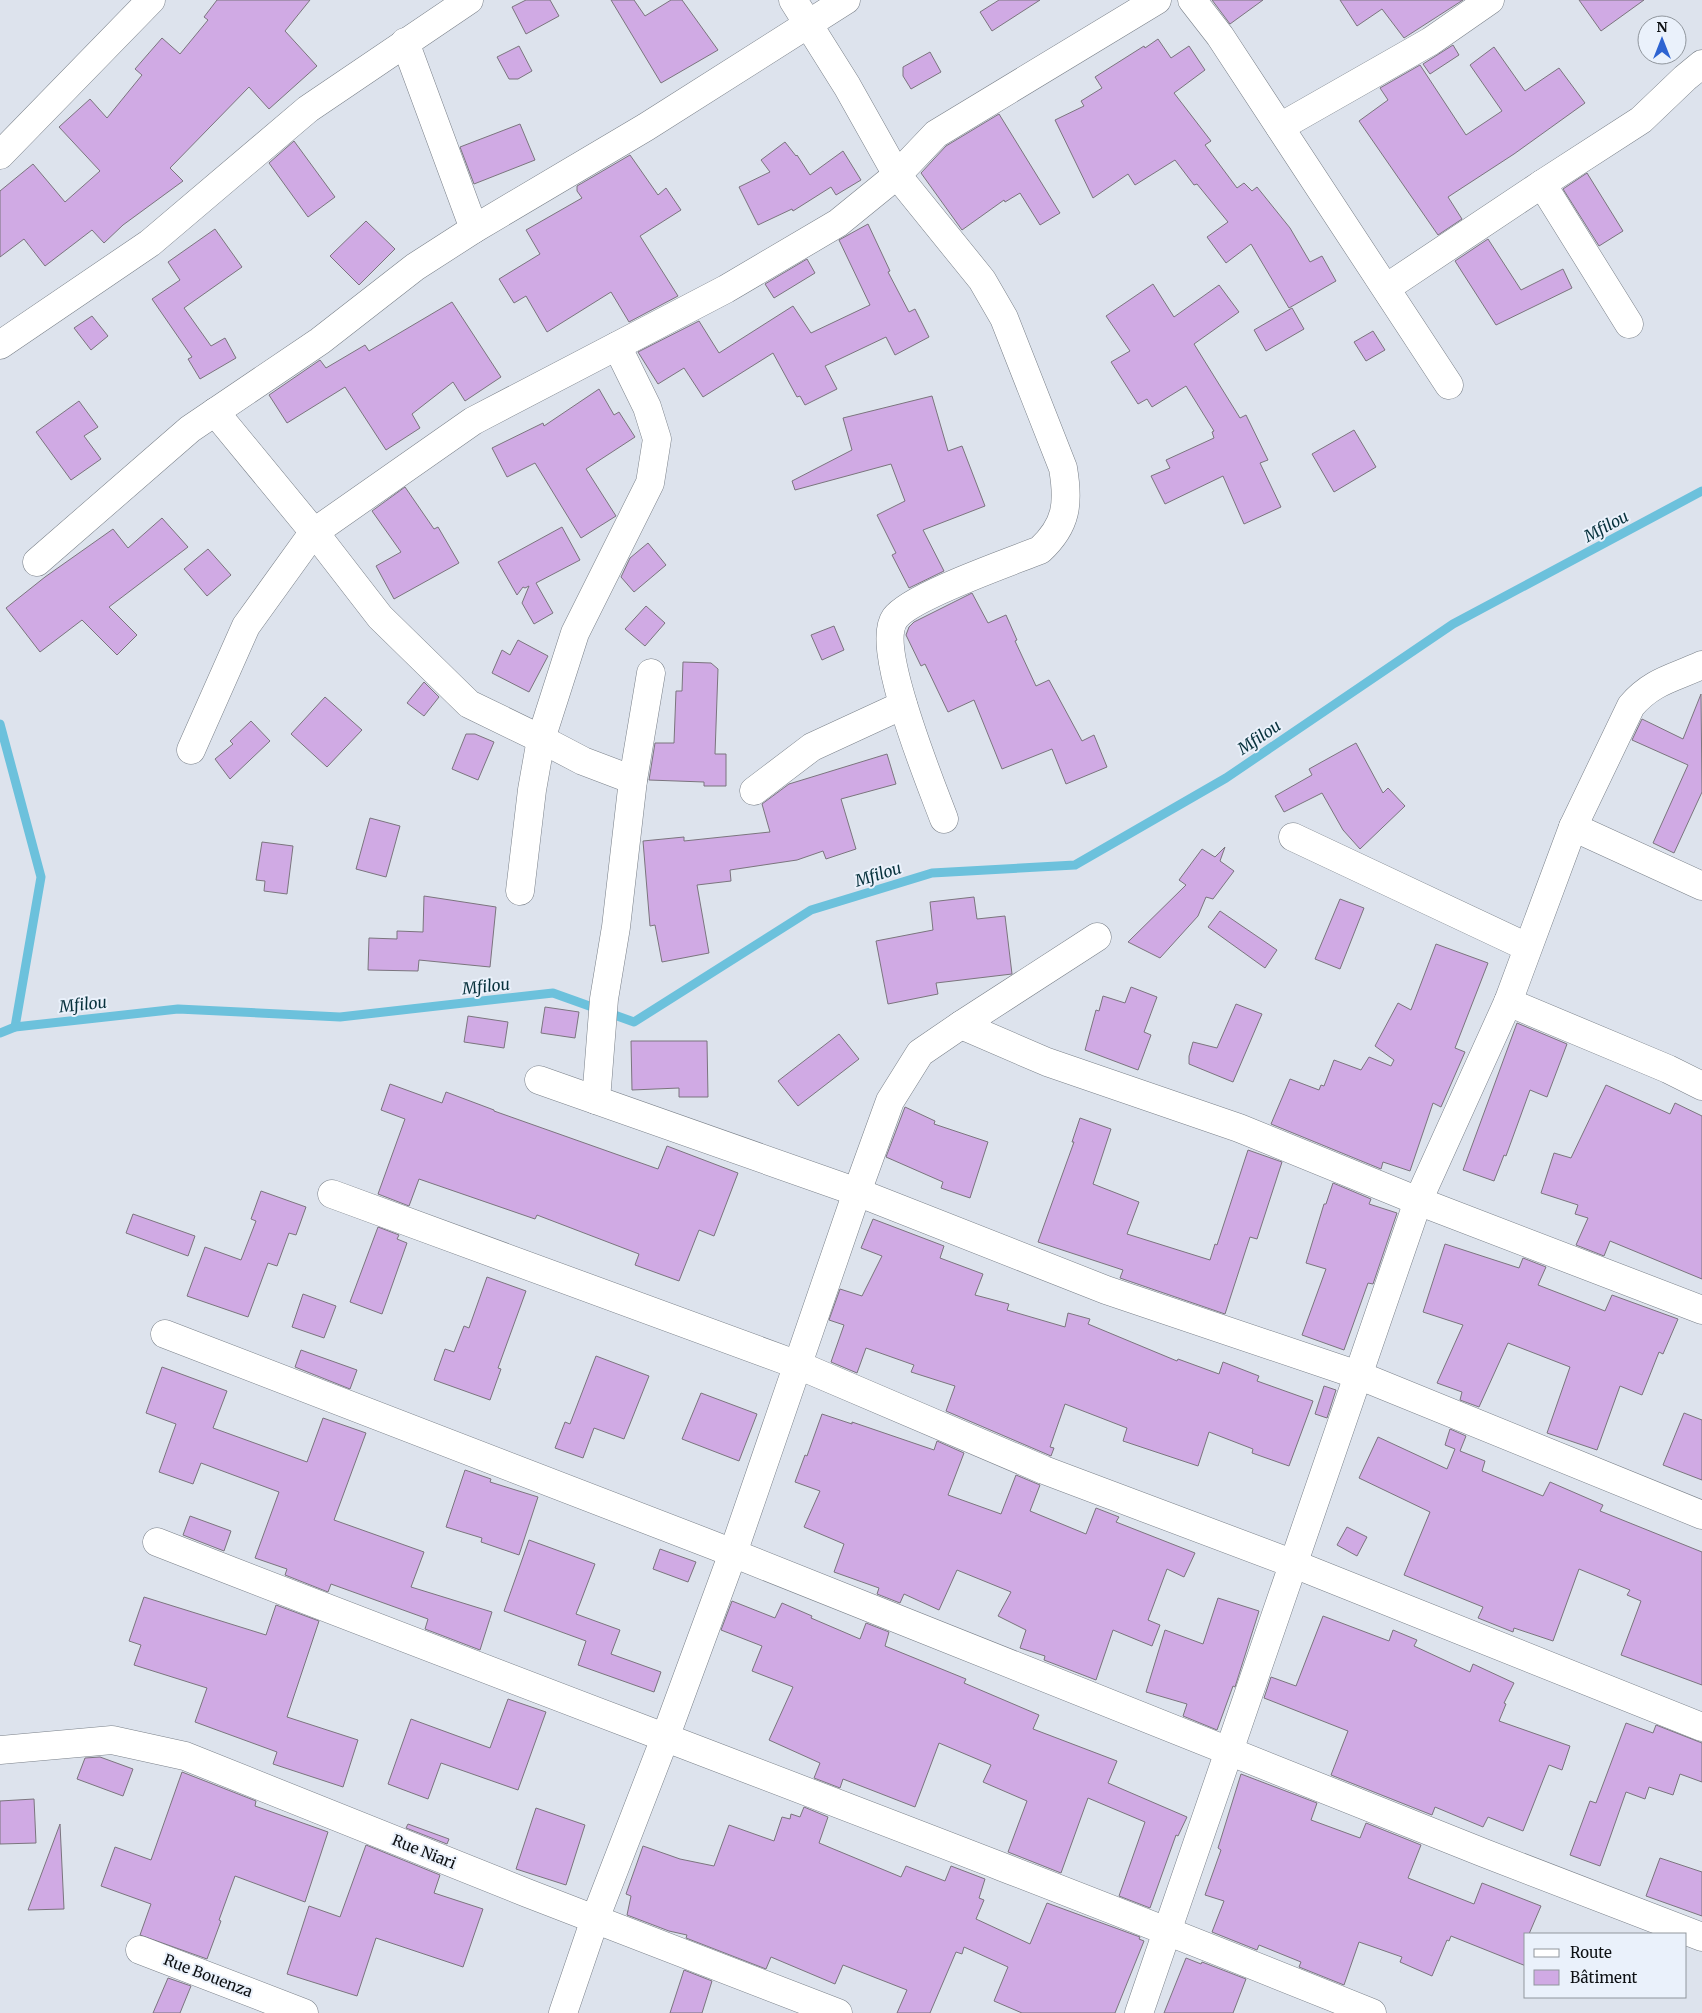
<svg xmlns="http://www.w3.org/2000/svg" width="1702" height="2013" viewBox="0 0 1702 2013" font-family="Merriweather,serif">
  <rect width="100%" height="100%" fill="#dde3ed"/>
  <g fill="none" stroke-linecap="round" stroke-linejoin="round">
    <g stroke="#6cc1dc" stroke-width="9">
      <path d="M0 724 41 877 15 1027"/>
      <path d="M0 1033 15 1027 178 1009 340 1017 553 993 634 1022 811 910 932 873 1075 865 1226 778 1453 624 1702 491"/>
    </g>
  </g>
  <g fill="#d0aae4" stroke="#7b757e">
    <path d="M217 0H310L285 31 317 66 269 109 249 87 170 168 183 181 123 225 104 243 92 230 45 266 24 239 0 257V191L33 164 65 202 100 171 59 127 90 99 107 118 142 75 135 69 162 38 180 54 208 20 204 17Z"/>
    <path d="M526 0H550L559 16 526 34 512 7Z"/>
    <path d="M611 0H634L645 16 671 0H682L718 50 661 83Z"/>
    <path d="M999 0H1040L992 31 980 12Z"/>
    <path d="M1212 0H1263L1230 24Z"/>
    <path d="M1340 0H1463L1404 38 1382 9 1357 26Z"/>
    <path d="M1579 0H1644L1601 31Z"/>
    <path d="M1158 39 1171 58 1189 46 1205 70 1174 93 1211 141 1205 145 1237 188 1244 183 1252 191 1257 187 1290 228 1310 262 1322 256 1336 281 1289 308 1251 244 1226 263 1207 237 1228 222 1197 184 1194 185 1175 160 1135 185 1128 174 1093 198 1055 120 1084 106 1081 101 1102 88 1095 77 1144 46 1145 48Z"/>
    <path d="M1453 45 1459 55 1430 74 1423 64Z"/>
    <path d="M519 46 532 71 518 79H509L497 57Z"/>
    <path d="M1494 47 1525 91 1559 68 1585 103 1514 154 1448 197 1462 219 1438 235 1359 121 1388 100 1380 88 1420 65 1466 135 1502 111 1470 65Z"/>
    <path d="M930 52 941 72 911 89 903 76V67Z"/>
    <path d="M999 114 1060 213 1040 225 1020 193 1005 202 1004 200 962 230 921 173 946 146Z"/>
    <path d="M520 124 535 160 474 184 460 147Z"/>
    <path d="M294 141 335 197 308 217 269 163Z"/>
    <path d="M785 142 796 156 797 155 810 175 843 151 861 180 836 195 831 187 793 211 792 209 758 225 739 187 770 172 761 160Z"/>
    <path d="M630 155 658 195 666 188 681 210 640 236 678 296 629 322 611 292 547 332 526 296 514 303 499 279 540 254 526 230 582 198 577 191V186Z"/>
    <path d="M1587 173 1623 231 1599 246 1563 189Z"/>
    <path d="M366 221 395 249 359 285 330 256Z"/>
    <path d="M868 224 890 271 888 272 909 312 915 309 929 337 895 355 886 337 825 366 837 389 805 405 800 396 797 397 773 353 703 397 684 368 658 384 638 352 699 321 719 353 793 306 811 333 870 305 839 240Z"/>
    <path d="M215 229 242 267 184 308 211 346 225 338 236 358 200 379 188 359 192 357 152 299 180 280 168 262Z"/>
    <path d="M1488 239 1521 290 1563 269 1572 288 1496 325 1455 261Z"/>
    <path d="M807 259 815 273 774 298 765 284Z"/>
    <path d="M1153 284 1174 317 1219 285 1239 312 1194 344 1240 418 1246 415 1268 460 1260 463 1281 507 1244 524 1223 476 1165 504 1151 476 1170 468 1166 460 1214 438 1212 432 1214 431 1186 386 1152 407 1147 399 1138 404 1111 362 1130 351 1106 316Z"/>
    <path d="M452 302 501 377 465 401 453 382 412 414 420 428 386 450 345 387 287 423 269 395 320 360 326 368 365 345 369 351Z"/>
    <path d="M1292 308 1304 329 1266 351 1254 330Z"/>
    <path d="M92 316 108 336 91 350 74 328Z"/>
    <path d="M1373 331 1385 350 1366 361 1354 342Z"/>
    <path d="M599 389 614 415 619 412 635 437 586 469 616 516 581 538 535 463 507 477 492 448 543 423 544 426Z"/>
    <path d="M932 396 948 451 962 446 985 506 923 530 944 571 909 588 892 555 896 553 877 515 905 501 891 464 795 490 792 481 852 450 843 418Z"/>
    <path d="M79 401 98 427 84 436 101 459 71 480 36 432Z"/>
    <path d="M1354 430 1376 467 1334 492 1312 454Z"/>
    <path d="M405 487 434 529 438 527 459 563 394 599 376 566 401 552 372 511Z"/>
    <path d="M162 518 188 547 109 607 137 635 117 655 82 620 40 652 6 608 45 577 113 529 128 548Z"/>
    <path d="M562 527 580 560 536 583 553 613 534 624 522 603 529 586 525 588 523 587 517 595 498 562Z"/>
    <path d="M648 543 666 565 634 592 621 577 630 558Z"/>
    <path d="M208 549 231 575 207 596 184 569Z"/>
    <path d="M972 593 988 623 1006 615 1017 640 1015 641 1036 686 1049 680 1082 741 1094 735 1107 767 1066 784 1052 749 1002 769 974 700 948 712 925 664 921 666 906 635 909 627 914 622Z"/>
    <path d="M646 606 665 623 645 646 625 629Z"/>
    <path d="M834 626 844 650 822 660 811 635Z"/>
    <path d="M518 640 548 656 529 692 492 673 502 650 510 655Z"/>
    <path d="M683 662 711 663 718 669 715 754H726V786H704V782L649 780 655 743H674L676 691H682Z"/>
    <path d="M424 682 439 697 424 716 407 703Z"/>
    <path d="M1701 694 1702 792 1674 853 1653 843 1688 765 1632 740 1642 719 1683 739Z"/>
    <path d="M325 697 362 730 327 767 291 734Z"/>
    <path d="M251 721 270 741 230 779 215 759 233 744 230 741Z"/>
    <path d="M466 734H475L494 742 478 780 452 769Z"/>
    <path d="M1356 743 1383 793 1388 788 1405 806 1360 849 1343 830 1322 793 1284 812 1275 796 1312 775 1309 769Z"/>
    <path d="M887 754 896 784 841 799 856 849 826 859 823 851 797 860 730 870 731 881 697 885 709 953 662 962 655 925 650 926 643 841 684 837V841L770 832 762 804 789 784Z"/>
    <path d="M370 818 400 826 386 877 356 869Z"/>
    <path d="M262 842 293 846 287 894 264 891 265 881 256 880Z"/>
    <path d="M1225 847 1220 861 1234 871 1213 899 1206 897 1198 916 1160 958 1128 942 1186 885 1179 880 1202 849 1215 857Z"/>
    <path d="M424 896 496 907 490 967 419 960 418 971 368 970 369 938 397 939V931L423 932Z"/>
    <path d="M974 897 977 919 1005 916 1012 974 936 983 938 994 888 1004 876 941 933 930 930 902Z"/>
    <path d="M1340 899 1364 908 1340 969 1315 959Z"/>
    <path d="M1220 911 1277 950 1265 968 1208 927Z"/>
    <path d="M1436 944 1488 963 1455 1048 1465 1052 1441 1107 1433 1103 1410 1171 1383 1162 1381 1169 1271 1124 1290 1079 1319 1090 1321 1085 1324 1086 1334 1060 1361 1070 1369 1057 1391 1066 1394 1060 1375 1046 1398 1003 1411 1010Z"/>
    <path d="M1131 987 1157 997 1144 1032 1151 1035 1138 1070 1085 1050 1096 1010 1099 1011 1103 996 1125 1003Z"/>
    <path d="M1236 1004 1262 1014 1233 1082 1189 1064V1056L1193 1042 1217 1048Z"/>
    <path d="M545 1007 579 1012 575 1038 541 1033Z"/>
    <path d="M468 1016 508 1022 504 1048 464 1042Z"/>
    <path d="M1517 1023 1567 1044 1547 1097 1530 1090 1506 1156 1504 1155 1494 1181 1463 1170Z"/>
    <path d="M839 1034 859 1059 798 1106 778 1081Z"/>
    <path d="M631 1041H707L708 1097H679V1088L632 1090Z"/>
    <path d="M390 1084 442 1103 446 1092 494 1110V1111L658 1169 667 1146 738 1173 714 1236 699 1230 679 1281 635 1265 639 1254 537 1215 535 1219 419 1179 409 1206 378 1194 405 1119 381 1110Z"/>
    <path d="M1606 1085 1670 1114 1675 1103 1702 1116V1279L1610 1241 1604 1256 1576 1245 1588 1218 1575 1214 1578 1205 1541 1193 1554 1153 1571 1158Z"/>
    <path d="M905 1107 935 1121 934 1124 988 1142 970 1198 941 1188 943 1182 886 1157Z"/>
    <path d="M1080 1118 1111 1129 1093 1184 1139 1202 1127 1234 1210 1260 1215 1244 1217 1245 1248 1150 1282 1162 1257 1239 1250 1237 1225 1314 1120 1278 1123 1270 1038 1242 1074 1142H1072Z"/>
    <path d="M1333 1183 1371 1199 1369 1204 1397 1213 1373 1284 1368 1283 1344 1350 1302 1335 1326 1269 1306 1263 1324 1204H1326Z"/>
    <path d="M261 1191 306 1207 296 1235 289 1233 277 1266 268 1263 248 1317 187 1296 205 1247 241 1260 256 1221 251 1219Z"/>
    <path d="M133 1214 195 1236 188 1256 126 1233Z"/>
    <path d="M873 1219 944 1246 940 1258 983 1274 975 1295 1009 1304 1007 1310 1065 1327 1068 1313 1090 1319 1088 1324 1177 1361 1178 1359 1219 1374 1223 1362 1259 1376 1257 1381 1313 1401 1289 1466 1252 1453 1253 1449 1209 1432 1198 1466 1123 1441 1127 1428 1065 1404 1050 1447 1054 1448 1051 1456 946 1411 955 1386 911 1372 914 1365 866 1348 857 1373 831 1362 844 1325 829 1320 840 1289 862 1296 882 1256 861 1248Z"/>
    <path d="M378 1227 399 1235 397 1239 407 1243 382 1314 350 1302Z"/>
    <path d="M1445 1244 1519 1268 1523 1258 1546 1267 1538 1285 1605 1311 1612 1295 1678 1319 1663 1354 1659 1352 1642 1395 1620 1386 1597 1450 1547 1433 1570 1367 1508 1343 1479 1407 1460 1400 1462 1392 1437 1383 1463 1325 1423 1312Z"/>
    <path d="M487 1277 526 1291 498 1368 501 1369 490 1400 434 1380 445 1349 454 1352 464 1326 469 1328Z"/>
    <path d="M303 1294 336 1306 324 1338 292 1327Z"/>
    <path d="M301 1350 357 1370 350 1389 295 1367Z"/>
    <path d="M596 1356 649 1376 624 1439 594 1428 583 1458 555 1448 565 1422 570 1424Z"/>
    <path d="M162 1367 227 1391 213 1428 307 1462 323 1418 366 1433 334 1520 424 1552 411 1587 492 1612 480 1650 425 1629 428 1619 331 1584 328 1592 285 1575 287 1569 255 1558 279 1492 201 1463 193 1484 159 1472 176 1424 146 1413Z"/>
    <path d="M1324 1386 1336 1390 1327 1418 1315 1414Z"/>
    <path d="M701 1393 757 1414 739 1461 682 1439Z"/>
    <path d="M1684 1413 1702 1420V1480L1663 1465Z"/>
    <path d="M822 1414 852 1424V1422L934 1450 937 1441 964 1453 948 1495 1001 1514 1016 1475 1040 1485 1030 1511 1086 1534 1096 1508 1119 1517 1116 1522 1195 1553 1184 1577 1167 1569 1148 1620 1160 1625 1152 1646 1113 1630 1096 1680 1044 1660 1045 1656 1020 1648 1026 1630 998 1616 1011 1592 957 1570 939 1610 904 1594 900 1603 877 1594 879 1588 834 1572 844 1544 804 1527 820 1491 795 1482 805 1455 807 1456Z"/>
    <path d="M1450 1429 1466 1436 1460 1451 1485 1461 1482 1471 1543 1496 1550 1482 1603 1505 1600 1511 1702 1552V1685L1621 1655 1641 1601 1627 1595 1630 1590 1579 1569 1553 1641 1514 1628 1513 1632 1478 1618 1483 1607 1404 1575 1430 1512 1359 1478 1378 1437 1447 1469 1455 1449 1445 1445Z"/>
    <path d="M465 1470 491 1479 490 1482 538 1497 519 1555 481 1542 482 1538 446 1527Z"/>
    <path d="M190 1516 231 1531 224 1551 183 1535Z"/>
    <path d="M1347 1527 1367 1537 1357 1556 1337 1545Z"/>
    <path d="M529 1540 595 1564 576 1614 620 1630 611 1654 661 1672 654 1692 578 1665 586 1641 504 1611Z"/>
    <path d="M660 1549 696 1562 688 1582 653 1569Z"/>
    <path d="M144 1597 266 1635 276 1605 319 1621 287 1717 358 1740 343 1787 273 1764 277 1752 195 1722 207 1688 134 1665 141 1645 129 1641Z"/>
    <path d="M1218 1598 1259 1611 1235 1687 1233 1686 1217 1730 1183 1716 1187 1704 1146 1692 1165 1630 1203 1644Z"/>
    <path d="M732 1601 775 1618 782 1603 812 1616 811 1618 860 1639 866 1623 889 1632 885 1646 966 1679 964 1683 1039 1715 1033 1729 1117 1761 1108 1783 1187 1817 1178 1836 1176 1835 1150 1908 1119 1896 1145 1822 1088 1798 1061 1873 1008 1852 1027 1801 983 1782 991 1765 939 1743 915 1807 843 1779 840 1788 814 1778 820 1763 769 1740 793 1687 752 1671 762 1646 721 1630Z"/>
    <path d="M1323 1616 1389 1641 1393 1630 1417 1640 1414 1646 1470 1672 1473 1664 1514 1683 1504 1703 1506 1704 1499 1721 1570 1746 1562 1770 1549 1765 1523 1831 1488 1817 1483 1827 1435 1807 1432 1815 1331 1775 1348 1731 1264 1698 1271 1677 1296 1686Z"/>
    <path d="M508 1699 546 1712 518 1790 441 1763 428 1799 388 1784 411 1719 490 1748Z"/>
    <path d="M1626 1723 1653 1733 1656 1725 1702 1743V1782L1680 1774 1673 1795 1649 1787 1645 1799 1626 1792 1600 1866 1570 1855 1590 1801 1596 1803Z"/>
    <path d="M100 1757 133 1769 123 1796 77 1779 85 1758Z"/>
    <path d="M182 1772 256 1801 255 1806 328 1832 305 1902 235 1876 219 1920 221 1921 207 1959 140 1935 151 1904 101 1886 115 1847 151 1860Z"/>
    <path d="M1241 1774 1317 1803 1311 1820 1360 1838 1366 1823 1421 1845 1408 1878 1474 1904 1482 1883 1541 1906 1529 1934H1526V1966L1451 1936 1449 1941 1447 1940 1432 1976 1400 1962 1402 1957 1359 1942 1344 1985 1299 1967 1301 1962 1259 1945 1257 1950 1212 1932 1224 1901 1205 1895 1221 1850 1218 1848Z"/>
    <path d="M34 1799 36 1843 0 1844V1801Z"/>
    <path d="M804 1807 828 1817 819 1843 901 1877 906 1866 945 1881 951 1866 985 1879 979 1898 984 1900 976 1919 1030 1944 1047 1903 1140 1937 1139 1939 1144 1941 1115 2013H1022L994 2001 1008 1967 964 1947 962 1954 956 1952 930 2013H897L907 1990 843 1965 835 1984 771 1957 766 1969 686 1938 687 1935 669 1931 627 1915 631 1896 626 1894 643 1846 680 1859 714 1866 729 1825 774 1841 782 1817 790 1819 791 1814 800 1817Z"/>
    <path d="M536 1808 585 1825 566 1885 516 1869Z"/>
    <path d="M60 1824 64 1909 28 1910Z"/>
    <path d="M408 1824 449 1839 447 1844 406 1828Z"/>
    <path d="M366 1845 440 1875 434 1893 483 1909 463 1967 376 1938 357 1996 287 1974 309 1906 340 1917Z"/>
    <path d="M1660 1858 1702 1872V1916L1646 1896Z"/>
    <path d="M1186 1958 1201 1964 1202 1962 1246 1979 1233 2013H1164Z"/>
    <path d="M684 1970 712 1981 702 2013H670Z"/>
    <path d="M168 1978 191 1986 180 2013H153Z"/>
  </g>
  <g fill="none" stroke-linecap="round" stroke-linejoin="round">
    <defs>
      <g id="street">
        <path d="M793 0 847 86 897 175 982 280 1004 318 1063 468C1069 503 1067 525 1040 550 1010 562 911 596 895 618 874 647 931 784 944 819"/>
        <path d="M1192 0 1220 36 1449 385"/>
        <path d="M405 42 474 229"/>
        <path d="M1280 127 1431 41 1490 0"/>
        <path d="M0 155 151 0"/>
        <path d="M1542 184 1629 324"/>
        <path d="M1386 288 1542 184 1641 120 1685 78 1702 64"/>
        <path d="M0 345 150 243 308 109 469 0"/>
        <path d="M215 412 322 542 380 617 469 704 541 739 583 761 633 780"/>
        <path d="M37 562 190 429 320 341 415 267 474 229 646 127 846 0"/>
        <path d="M191 750 246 626 313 533 473 421 726 289 838 223 897 175 936 134 1157 0"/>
        <path d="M754 791 812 747 903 705"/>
        <path d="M1573 827 1702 886"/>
        <path d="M1293 837 1527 947"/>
        <path d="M520 891 532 790 541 739 575 633 650 483 657 439 647 407 617 346"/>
        <path d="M1097 937 961 1025 1047 1062 1239 1128 1418 1201 1702 1310"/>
        <path d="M1508 1002 1668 1069 1702 1086"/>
        <path d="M539 1080 857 1192 1106 1290 1358 1375 1702 1515"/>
        <path d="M596 1100 604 999 616 927 633 780 651 673"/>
        <path d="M332 1194 798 1365 1044 1470 1294 1564 1702 1727"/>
        <path d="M165 1334 715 1546 1484 1853 1702 1937"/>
        <path d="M157 1542C561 1700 969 1850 1372 2013"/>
        <path d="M0 1750 112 1740 185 1756 527 1893 838 2013"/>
        <path d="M140 1950 304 2013"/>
        <path d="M563 2013 595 1919 665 1738 733 1553 857 1192 890 1101 920 1053 961 1025"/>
        <path d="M1139 2013 1418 1201 1508 1002 1573 827 1631 706C1652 681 1674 678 1702 665"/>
      </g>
    </defs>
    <use href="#street" stroke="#7a8089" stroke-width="29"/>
    <use href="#street" stroke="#fff" stroke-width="28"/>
  </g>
  <g text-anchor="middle" stroke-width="4" stroke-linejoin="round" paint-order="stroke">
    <g font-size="15" fill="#0c0f12" stroke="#eaf1fb">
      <text transform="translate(424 1852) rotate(22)" y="5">Rue Niari</text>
      <text transform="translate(208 1976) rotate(21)" y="5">Rue Bouenza</text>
    </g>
    <g font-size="16" font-style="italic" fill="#07313c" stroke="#eaf1fb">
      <text transform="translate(1606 526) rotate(-28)" y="6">Mfilou</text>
      <text transform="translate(1259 737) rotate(-34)" y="6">Mfilou</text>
      <text transform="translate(878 874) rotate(-17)" y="6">Mfilou</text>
      <text transform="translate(486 986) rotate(-6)" y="6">Mfilou</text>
      <text transform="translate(83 1004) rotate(-6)" y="6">Mfilou</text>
    </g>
  </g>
  <rect x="1524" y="1933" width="162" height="65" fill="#eaf1fb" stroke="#91979e"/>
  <rect x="1534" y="1949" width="25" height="8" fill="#ffffff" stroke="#91979e"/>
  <text x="1570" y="1958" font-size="15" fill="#0c0f12">Route</text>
  <rect x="1534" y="1970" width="25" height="15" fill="#d0aae4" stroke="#91979e"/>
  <text x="1570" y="1983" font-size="15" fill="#0c0f12">Bâtiment</text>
  <g transform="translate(1662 40)"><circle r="24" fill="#eaf1fb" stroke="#91979e"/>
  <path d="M0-4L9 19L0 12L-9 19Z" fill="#2d63d1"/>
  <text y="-8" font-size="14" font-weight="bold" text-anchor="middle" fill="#0c0f12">N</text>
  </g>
</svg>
